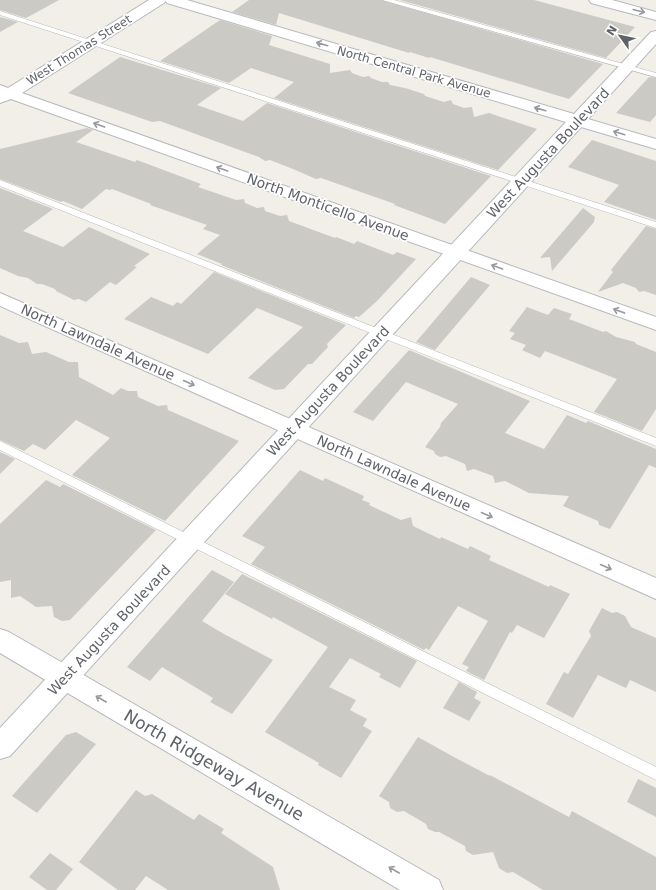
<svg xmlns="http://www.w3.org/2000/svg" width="656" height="890" viewBox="0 0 656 890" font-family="'DejaVu Sans',sans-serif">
  <rect width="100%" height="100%" fill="#f1efe8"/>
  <g fill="#cccac5">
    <path d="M0 0H59L26 18 0 10Z"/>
    <path d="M249 0H381L603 64 569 99 430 57 429 58 410 52 409 53 279 13 276 25 232 12Z"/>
    <path d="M400 0H534L635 27 606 58Z"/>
    <path d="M0 17 18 22 0 32Z"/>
    <path d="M220 20 272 36 269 45 330 64V73L350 70 352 73 363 77 369 76 371 78 382 82H388L390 85 405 88 424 94 425 96 444 102 451 100 453 104 464 108 472 107 474 117 489 113 537 129 498 170 274 98 294 82 251 68 229 83 160 61Z"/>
    <path d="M120 57 221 88 197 105 243 121 267 103 491 176 445 224 394 205 395 204 321 178 316 179 293 169 270 160 265 161 259 157 160 121 152 122 68 93Z"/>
    <path d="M649 77 656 78V115L650 122 616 113Z"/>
    <path d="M87 128 93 130 76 142 135 162 137 160 201 184 198 187 236 200 244 199 245 203 257 208 264 207 265 211 280 216 287 215 289 221 335 238 336 237 354 244 357 241 393 255 397 252 416 259 377 301 359 317 356 316 354 318 221 265 222 264 197 254 220 235 203 229 207 225 150 205 151 204 112 189 110 190 106 189 82 209 63 201 61 202 0 179V149Z"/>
    <path d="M592 140 656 161V220L604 202 619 185 568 167Z"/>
    <path d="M0 188 53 209 23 231 63 247 89 227 150 254 134 266 137 267 116 285 110 282 86 302 79 299 74 300 56 291 55 289 42 284H37L28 278 18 276 0 268Z"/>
    <path d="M583 208 595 217 594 222 552 271 550 257 540 258Z"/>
    <path d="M646 226 656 229V295L644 291 639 292 636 288 623 283 598 292 613 272 611 270Z"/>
    <path d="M214 272 346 325 327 344 328 347 312 364H308L284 389 275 390 248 378 303 327 257 308 208 354 124 319 151 297 173 306 177 302 181 304Z"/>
    <path d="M471 277 490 285 435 350 416 342Z"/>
    <path d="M527 307 548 315 554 308 572 314 569 319 603 332 606 331 616 337 635 342 636 344 656 352V409L642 431 594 412 617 379 545 351 540 358 522 350 526 345 510 339 515 333 509 331Z"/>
    <path d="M0 335 19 343 28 342 32 354 46 352 69 362H78L79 377 113 395 121 388 128 391H137L138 397 158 406 167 405 168 410 239 441 165 521 72 475 110 438 76 420 45 450 33 444 24 451 0 440Z"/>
    <path d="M409 350 530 401 505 433 544 449 567 415 586 423 588 421 656 449V468L649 465 610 529 599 525 598 521 563 506 569 496 529 493 505 481 495 483 493 476 474 469 467 471 465 464 446 456 440 457 435 454 434 451 425 447 440 427 441 423 458 404 406 382 373 421 353 412Z"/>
    <path d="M0 452 15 459 0 474Z"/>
    <path d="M300 470 323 481 325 478 364 496 362 500 370 503 369 505 401 520 411 517 413 526 440 539 441 537 468 549 470 546 491 556 489 560 549 587 550 585 570 594 544 638 517 625 512 633 510 632 484 680 466 671 469 667 462 664 488 621 458 606 429 650 426 648 424 650 251 564 265 547 242 536Z"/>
    <path d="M46 480 60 487 63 484 156 530 70 620 62 621 54 617 52 606 36 607 20 596 11 598V580L0 582V524Z"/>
    <path d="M212 570 234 582 202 621 224 634 273 660 232 714 210 702 213 698 162 667 150 681 127 667Z"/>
    <path d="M242 574 417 661 400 688 379 677 381 674 350 658 329 687 356 700 350 710 367 719 363 726 372 731 341 778 318 765 319 763 265 732 328 647 273 617 272 619 225 594Z"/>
    <path d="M602 608 612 613 617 612 625 616 631 627 656 638V692L630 680 626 688 598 675 573 718 546 704 564 672 568 674 591 636 589 631Z"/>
    <path d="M459 682 477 692 474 698 481 702 469 721 443 708Z"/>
    <path d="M76 732 96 744 37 813 12 796 66 735Z"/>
    <path d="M418 737 452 756 490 776V775L569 817 572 811 656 857V890H543L513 872 507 873 499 868 493 852 473 855 466 851 465 846 439 832H435L428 829 426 824 404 811 397 812 390 808 389 802 379 796Z"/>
    <path d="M638 779 656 788V817L627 802Z"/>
    <path d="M136 790 145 796 152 794 194 820 199 814 224 829 221 833 273 867 280 890H168L146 876 135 890H118L79 862Z"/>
    <path d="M50 853 73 869 56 890H47L29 877Z"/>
  </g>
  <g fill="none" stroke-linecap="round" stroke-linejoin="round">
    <defs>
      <g id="lane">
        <path d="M382 0H394L656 73V77Z"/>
        <path d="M0 11 656 222V228L0 15Z"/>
        <path d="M0 180 656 438V446L0 186Z"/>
        <path d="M0 441 656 767V780L0 450Z"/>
      </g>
      <g id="street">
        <path d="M149 0H166L164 3 22 93 656 317V330L11 99 0 103V85L8 88Z"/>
        <path d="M589 0H612L656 12V20L591 3Z"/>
        <path d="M0 293 656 578V599L0 306Z"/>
        <path d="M0 629 9 632 439 880 443 890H400L0 653Z"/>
      </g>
      <path id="secondary" d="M165 0H187L574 114 651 32 656 31V44L588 119 656 139V149L581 127 10 756 0 759V728L566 122 167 3Z"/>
    </defs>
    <use href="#lane" stroke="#b5b8bc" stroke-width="1"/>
    <use href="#street" stroke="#b5b8bc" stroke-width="2"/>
    <use href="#secondary" stroke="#b6babf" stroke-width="2"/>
    <use href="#lane" fill="#fff" fill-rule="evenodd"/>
    <use href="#street" fill="#fff" fill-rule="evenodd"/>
    <use href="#secondary" fill="#fff" fill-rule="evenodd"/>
  </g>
  <defs><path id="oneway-shaft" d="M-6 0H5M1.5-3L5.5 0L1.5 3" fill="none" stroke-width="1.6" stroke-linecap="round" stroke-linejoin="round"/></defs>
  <g stroke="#979a9d">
    <use href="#oneway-shaft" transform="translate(639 11) rotate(14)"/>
    <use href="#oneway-shaft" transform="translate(322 44) rotate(-164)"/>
    <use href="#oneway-shaft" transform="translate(540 109) rotate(-164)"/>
    <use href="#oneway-shaft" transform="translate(99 125) rotate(-160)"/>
    <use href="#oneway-shaft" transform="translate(619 133) rotate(-163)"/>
    <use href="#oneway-shaft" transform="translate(222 169) rotate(-160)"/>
    <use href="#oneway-shaft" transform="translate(497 267) rotate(-160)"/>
    <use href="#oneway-shaft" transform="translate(619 311) rotate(-160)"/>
    <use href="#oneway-shaft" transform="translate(189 383) rotate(24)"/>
    <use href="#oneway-shaft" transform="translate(487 515) rotate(24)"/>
    <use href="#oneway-shaft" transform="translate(606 567) rotate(24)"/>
    <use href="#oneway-shaft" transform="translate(101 699) rotate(-150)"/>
    <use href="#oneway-shaft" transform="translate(394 870) rotate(-150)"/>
  </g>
  <g text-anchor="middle" stroke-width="3.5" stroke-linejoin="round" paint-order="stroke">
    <g font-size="12" fill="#5f6368" stroke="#fff">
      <text transform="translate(79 50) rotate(-32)" y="4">West Thomas Street</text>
      <text transform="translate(414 72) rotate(16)" y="4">North Central Park Avenue</text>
    </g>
    <g font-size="14" fill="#5f6368" stroke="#fff">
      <text transform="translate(548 153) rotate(-47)" y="5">West Augusta Boulevard</text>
      <text transform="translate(328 207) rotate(20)" y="5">North Monticello Avenue</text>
      <text transform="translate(98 342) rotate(24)" y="5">North Lawndale Avenue</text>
      <text transform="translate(328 391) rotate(-47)" y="5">West Augusta Boulevard</text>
      <text transform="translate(394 473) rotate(24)" y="5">North Lawndale Avenue</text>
      <text transform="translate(109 630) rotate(-47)" y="5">West Augusta Boulevard</text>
    </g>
    <g font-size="17" fill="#5f6368" stroke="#fff">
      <text transform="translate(214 765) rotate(30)" y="6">North Ridgeway Avenue</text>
    </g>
  </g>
  <g transform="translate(620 36) rotate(303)" stroke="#ffffff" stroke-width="3" paint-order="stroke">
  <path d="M0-3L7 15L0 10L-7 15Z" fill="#5f6368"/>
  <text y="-6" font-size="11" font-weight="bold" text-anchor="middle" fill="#5f6368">N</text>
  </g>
</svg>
